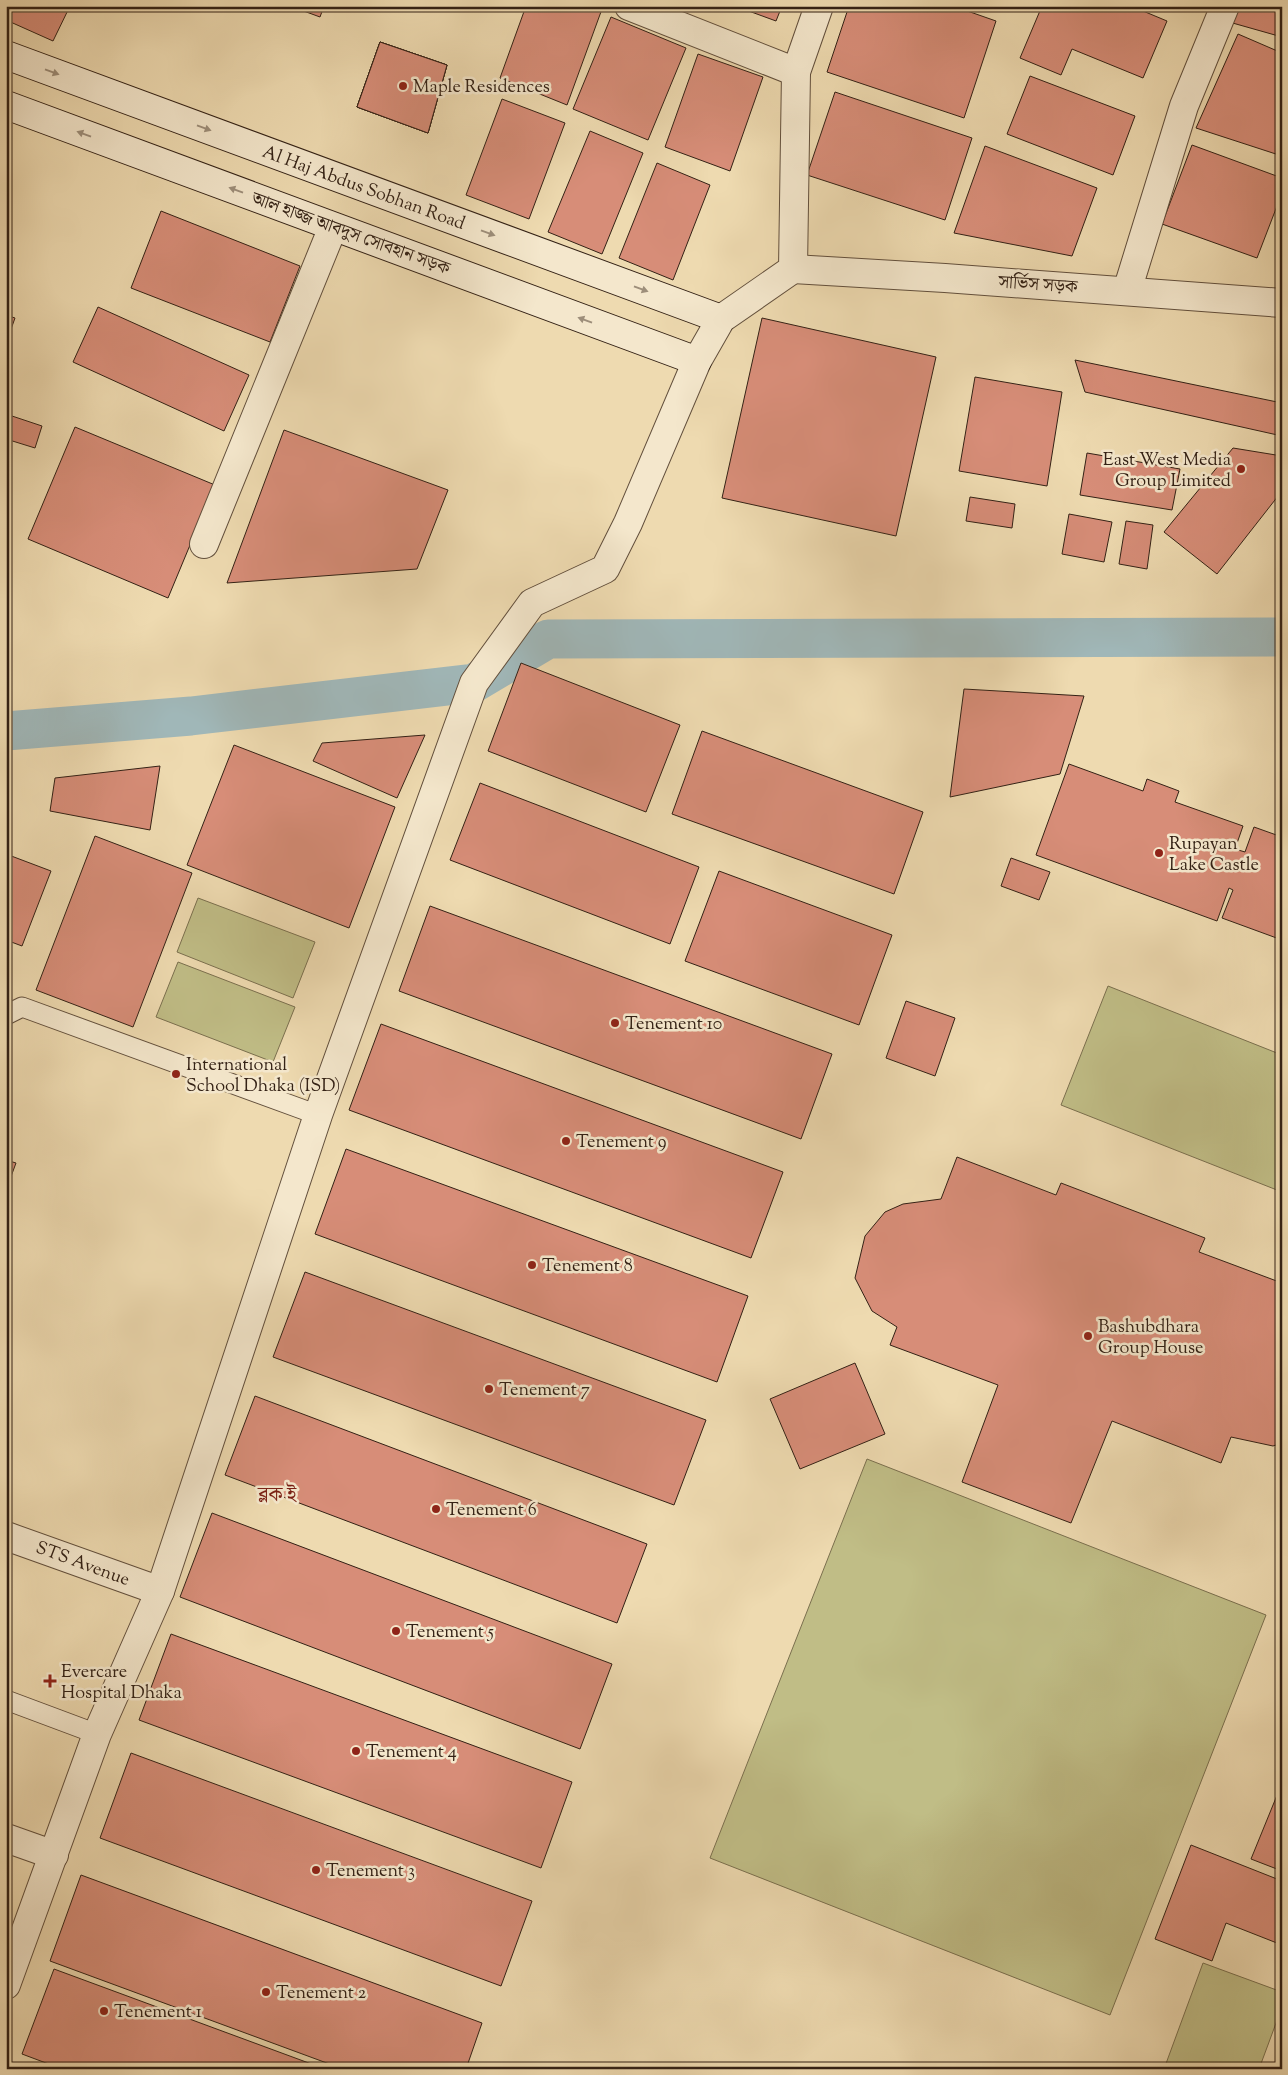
<svg xmlns="http://www.w3.org/2000/svg" width="1288" height="2075" viewBox="0 0 1288 2075" font-family="'Sorts Mill Goudy','Noto Serif Bengali',serif">
  <rect width="100%" height="100%" fill="#eedab0"/>
  <filter id="stains"><feTurbulence type="fractalNoise" baseFrequency=".004" numOctaves="4"/><feColorMatrix values="0 0 0 0 .2 0 0 0 0 .09 0 0 0 0 .02 0 0 0 .5 -.17"/></filter>
  <radialGradient id="worn" r=".72"><stop offset=".6" stop-color="#630" stop-opacity="0"/><stop offset="1" stop-color="#630" stop-opacity=".3"/></radialGradient>
  <g fill="#c0bd86" stroke="#7a6f4e">
    <path d="M198 898 315 942 293 998 177 952Z"/>
    <path d="M178 962 295 1007 273 1062 156 1017Z"/>
    <path d="M1108 986 1282 1055V1192L1061 1105Z"/>
    <path d="M867 1459 1266 1615 1110 2015 710 1858Z"/>
    <path d="M1203 1963 1282 1992V2007L1259 2069H1164Z"/>
  </g>
  <g fill="none" stroke-linecap="round" stroke-linejoin="round">
    <path stroke="#a0b7b8" stroke-width="39" d="M6 731 191 716 474 683 548 639 1282 637"/>
  </g>
  <g fill="#d78d78" stroke="#332115">
    <path d="M6 6H70L53 41 6 20Z"/>
    <path d="M290 6H324L320 17Z"/>
    <path d="M526 6H594L602 9 567 105 500 78Z"/>
    <path d="M735 6H782L776 21Z"/>
    <path d="M849 6H953L996 21 964 118 827 72Z"/>
    <path d="M1042 6H1131L1167 21 1143 78 1072 49 1061 75 1020 58Z"/>
    <path d="M1228 6H1282V37L1222 20Z"/>
    <path d="M611 17 686 48 648 140 573 109Z"/>
    <path d="M1238 34 1282 53V156L1196 128Z"/>
    <path d="M380 42 447 65 428 133 357 107Z"/>
    <path d="M380 42 447 65 428 133 357 107Z"/>
    <path d="M380 42 447 65 428 133 357 107Z"/>
    <path d="M380 42 447 65 428 133 357 107Z"/>
    <path d="M698 54 763 77 730 171 665 147Z"/>
    <path d="M1030 76 1135 116 1113 175 1007 134Z"/>
    <path d="M835 92 972 138 945 220 807 175Z"/>
    <path d="M502 99 565 123 529 219 466 195Z"/>
    <path d="M590 131 643 153 602 254 548 232Z"/>
    <path d="M1192 145 1282 178V193L1257 258 1162 224Z"/>
    <path d="M985 146 1097 188 1072 256 954 233Z"/>
    <path d="M657 163 710 185 673 280 619 258Z"/>
    <path d="M161 211 300 266 270 342 131 288Z"/>
    <path d="M98 307 249 375 224 431 73 362Z"/>
    <path d="M6 315 15 318 6 343Z"/>
    <path d="M762 318 936 357 896 536 722 498Z"/>
    <path d="M1075 360 1282 403V436L1085 392Z"/>
    <path d="M975 377 1062 392 1047 486 959 471Z"/>
    <path d="M6 414 42 426 35 448 6 439Z"/>
    <path d="M75 427 215 485 168 598 28 539Z"/>
    <path d="M284 430 448 490 417 569 227 583Z"/>
    <path d="M1233 448 1282 456V491L1217 574 1164 532Z"/>
    <path d="M1087 453 1180 469 1172 510 1080 495Z"/>
    <path d="M970 497 1015 504 1012 528 966 521Z"/>
    <path d="M1069 514 1112 522 1104 562 1062 554Z"/>
    <path d="M1126 521 1153 525 1147 569 1119 564Z"/>
    <path d="M521 663 680 725 646 812 488 751Z"/>
    <path d="M964 689 1084 696 1060 774 950 797Z"/>
    <path d="M702 731 923 812 894 894 672 814Z"/>
    <path d="M425 735 397 798 313 761 322 743Z"/>
    <path d="M234 745 395 807 349 928 187 865Z"/>
    <path d="M1069 764 1143 791 1147 779 1179 791 1175 802 1243 826 1235 849 1245 852 1254 827 1282 837V940L1222 918 1233 890 1229 888 1217 921 1036 855Z"/>
    <path d="M160 766 150 830 50 811 55 778Z"/>
    <path d="M480 783 699 867 670 944 450 860Z"/>
    <path d="M95 836 192 873 133 1027 36 990Z"/>
    <path d="M6 854 51 871 22 946 6 940Z"/>
    <path d="M1011 858 1050 872 1039 900 1001 886Z"/>
    <path d="M719 871 892 935 859 1025 685 961Z"/>
    <path d="M430 906 832 1054 801 1139 399 991Z"/>
    <path d="M906 1001 955 1018 935 1076 886 1058Z"/>
    <path d="M381 1024 783 1172 751 1258 349 1110Z"/>
    <path d="M346 1149 748 1296 717 1382 315 1234Z"/>
    <path d="M957 1157 1056 1195 1061 1183 1205 1238 1199 1252 1282 1283V1443L1273 1446 1231 1437 1221 1463 1112 1421 1071 1523 962 1482 998 1385 890 1345 897 1327 872 1311 855 1278 865 1236 885 1212 903 1204 941 1199Z"/>
    <path d="M6 1160 16 1163 6 1190Z"/>
    <path d="M305 1272 706 1420 674 1505 273 1357Z"/>
    <path d="M855 1363 885 1434 800 1469 770 1399Z"/>
    <path d="M255 1396 647 1544 617 1623 225 1475Z"/>
    <path d="M212 1513 612 1664 580 1749 180 1597Z"/>
    <path d="M171 1634 572 1782 541 1868 139 1720Z"/>
    <path d="M131 1753 532 1901 501 1986 100 1838Z"/>
    <path d="M1282 1783V1871L1251 1859Z"/>
    <path d="M1191 1845 1282 1881V1945L1226 1923 1212 1961 1155 1939Z"/>
    <path d="M81 1875 482 2023 466 2069H343L50 1961Z"/>
    <path d="M54 1969 325 2069H62L22 2054Z"/>
  </g>
  <g fill="none" stroke-linecap="round" stroke-linejoin="round">
    <defs>
      <g id="lane">
        <path d="M6 1015 22 1007 318 1115"/>
        <path d="M6 1700 97 1734"/>
      </g>
      <g id="street">
        <path d="M629 6 796 72"/>
        <path d="M793 269 945 278 1282 303"/>
        <path d="M1127 291 1184 106 1225 6"/>
        <path d="M204 544 333 227"/>
        <path d="M6 1536 160 1591"/>
        <path d="M6 1838 54 1855"/>
        <path d="M6 1985 97 1734 160 1591 318 1115 474 683 532 603 605 569 628 523 697 361 721 319 793 269 796 72 819 6"/>
      </g>
      <g id="secondary">
        <path d="M6 55 721 319"/>
        <path d="M6 105 697 361"/>
      </g>
    </defs>
    <use href="#lane" stroke="#624f3c" stroke-width="21"/>
    <use href="#street" stroke="#624f3c" stroke-width="30"/>
    <use href="#secondary" stroke="#332115" stroke-width="30"/>
    <use href="#lane" stroke="#f4e7cc" stroke-width="19"/>
    <use href="#street" stroke="#f4e7cc" stroke-width="28"/>
    <use href="#secondary" stroke="#f4e7cc" stroke-width="28"/>
  </g>
  <defs><path id="oneway-solid" d="M-6-.8H1V-3.2L6.5 0L1 3.2V.8H-6Z" transform="scale(1.25)"/></defs>
  <g fill="#9d8e7a">
    <use href="#oneway-solid" transform="translate(52 72) rotate(20)"/>
    <use href="#oneway-solid" transform="translate(204 128) rotate(20)"/>
    <use href="#oneway-solid" transform="translate(84 134) rotate(-160)"/>
    <use href="#oneway-solid" transform="translate(236 190) rotate(-160)"/>
    <use href="#oneway-solid" transform="translate(488 233) rotate(20)"/>
    <use href="#oneway-solid" transform="translate(641 289) rotate(20)"/>
    <use href="#oneway-solid" transform="translate(585 320) rotate(-160)"/>
  </g>
  <g fill="#8f2418" stroke="#f4e7cc" stroke-width="2">
    <circle cx="403" cy="86" r="5"/>
    <circle cx="1241" cy="469" r="5"/>
    <circle cx="1159" cy="853" r="5"/>
    <circle cx="615" cy="1023" r="5"/>
    <circle cx="176" cy="1074" r="5"/>
    <circle cx="566" cy="1141" r="5"/>
    <circle cx="532" cy="1265" r="5"/>
    <circle cx="1088" cy="1336" r="5"/>
    <circle cx="489" cy="1389" r="5"/>
    <circle cx="436" cy="1509" r="5"/>
    <circle cx="396" cy="1631" r="5"/>
    <path d="M47.5 1673.5h5v5h5v5h-5v5h-5v-5h-5v-5h5z"/>
    <circle cx="356" cy="1751" r="5"/>
    <circle cx="316" cy="1870" r="5"/>
    <circle cx="266" cy="1992" r="5"/>
    <circle cx="104" cy="2011" r="5"/>
  </g>
  <g text-anchor="middle" stroke-width="5" stroke-linejoin="round" paint-order="stroke">
    <g font-size="18" fill="#332115" stroke="#f4e7cc" text-anchor="start">
      <text x="413" y="92">Maple Residences</text>
      <text x="1231" y="465" text-anchor="end">East West Media<tspan x="1231" dy="21">Group Limited</tspan></text>
      <text x="1169" y="849">Rupayan<tspan x="1169" dy="21">Lake Castle</tspan></text>
      <text x="625" y="1029">Tenement 10</text>
      <text x="186" y="1070">International<tspan x="186" dy="21">School Dhaka (ISD)</tspan></text>
      <text x="576" y="1147">Tenement 9</text>
      <text x="542" y="1271">Tenement 8</text>
      <text x="1098" y="1332">Bashubdhara<tspan x="1098" dy="21">Group House</tspan></text>
      <text x="499" y="1395">Tenement 7</text>
      <text x="446" y="1515">Tenement 6</text>
      <text x="406" y="1637">Tenement 5</text>
      <text x="61" y="1677">Evercare<tspan x="61" dy="21">Hospital Dhaka</tspan></text>
      <text x="366" y="1757">Tenement 4</text>
      <text x="326" y="1876">Tenement 3</text>
      <text x="276" y="1998">Tenement 2</text>
      <text x="114" y="2017">Tenement 1</text>
    </g>
    <g font-size="18" fill="#332115" stroke="#f4e7cc">
      <text transform="translate(364 187) rotate(20)" y="6">Al Haj Abdus Sobhan Road</text>
      <text transform="translate(351 233) rotate(20)" y="6">আল হাজ্জ আবদুস সোবহান সড়ক</text>
      <text transform="translate(1038 284) rotate(4)" y="6">সার্ভিস সড়ক</text>
      <text transform="translate(83 1563) rotate(20)" y="6">STS Avenue</text>
    </g>
    <g font-size="20" fill="#7a1f14" stroke="#f4e7cc">
      <text x="277" y="1501">ব্লক ই</text>
    </g>
  </g>
  <rect width="1288" height="2075" fill="none" stroke="#eedab0" stroke-width="25"/>
  <rect x="8" y="8" width="1273" height="2060" fill="none" stroke="#332115" stroke-width="2.5"/>
  <rect x="12" y="12" width="1263" height="2050" fill="none" stroke="#332115"/>
  <rect width="100%" height="100%" filter="url(#stains)"/>
  <rect width="100%" height="100%" fill="url(#worn)"/>
</svg>
